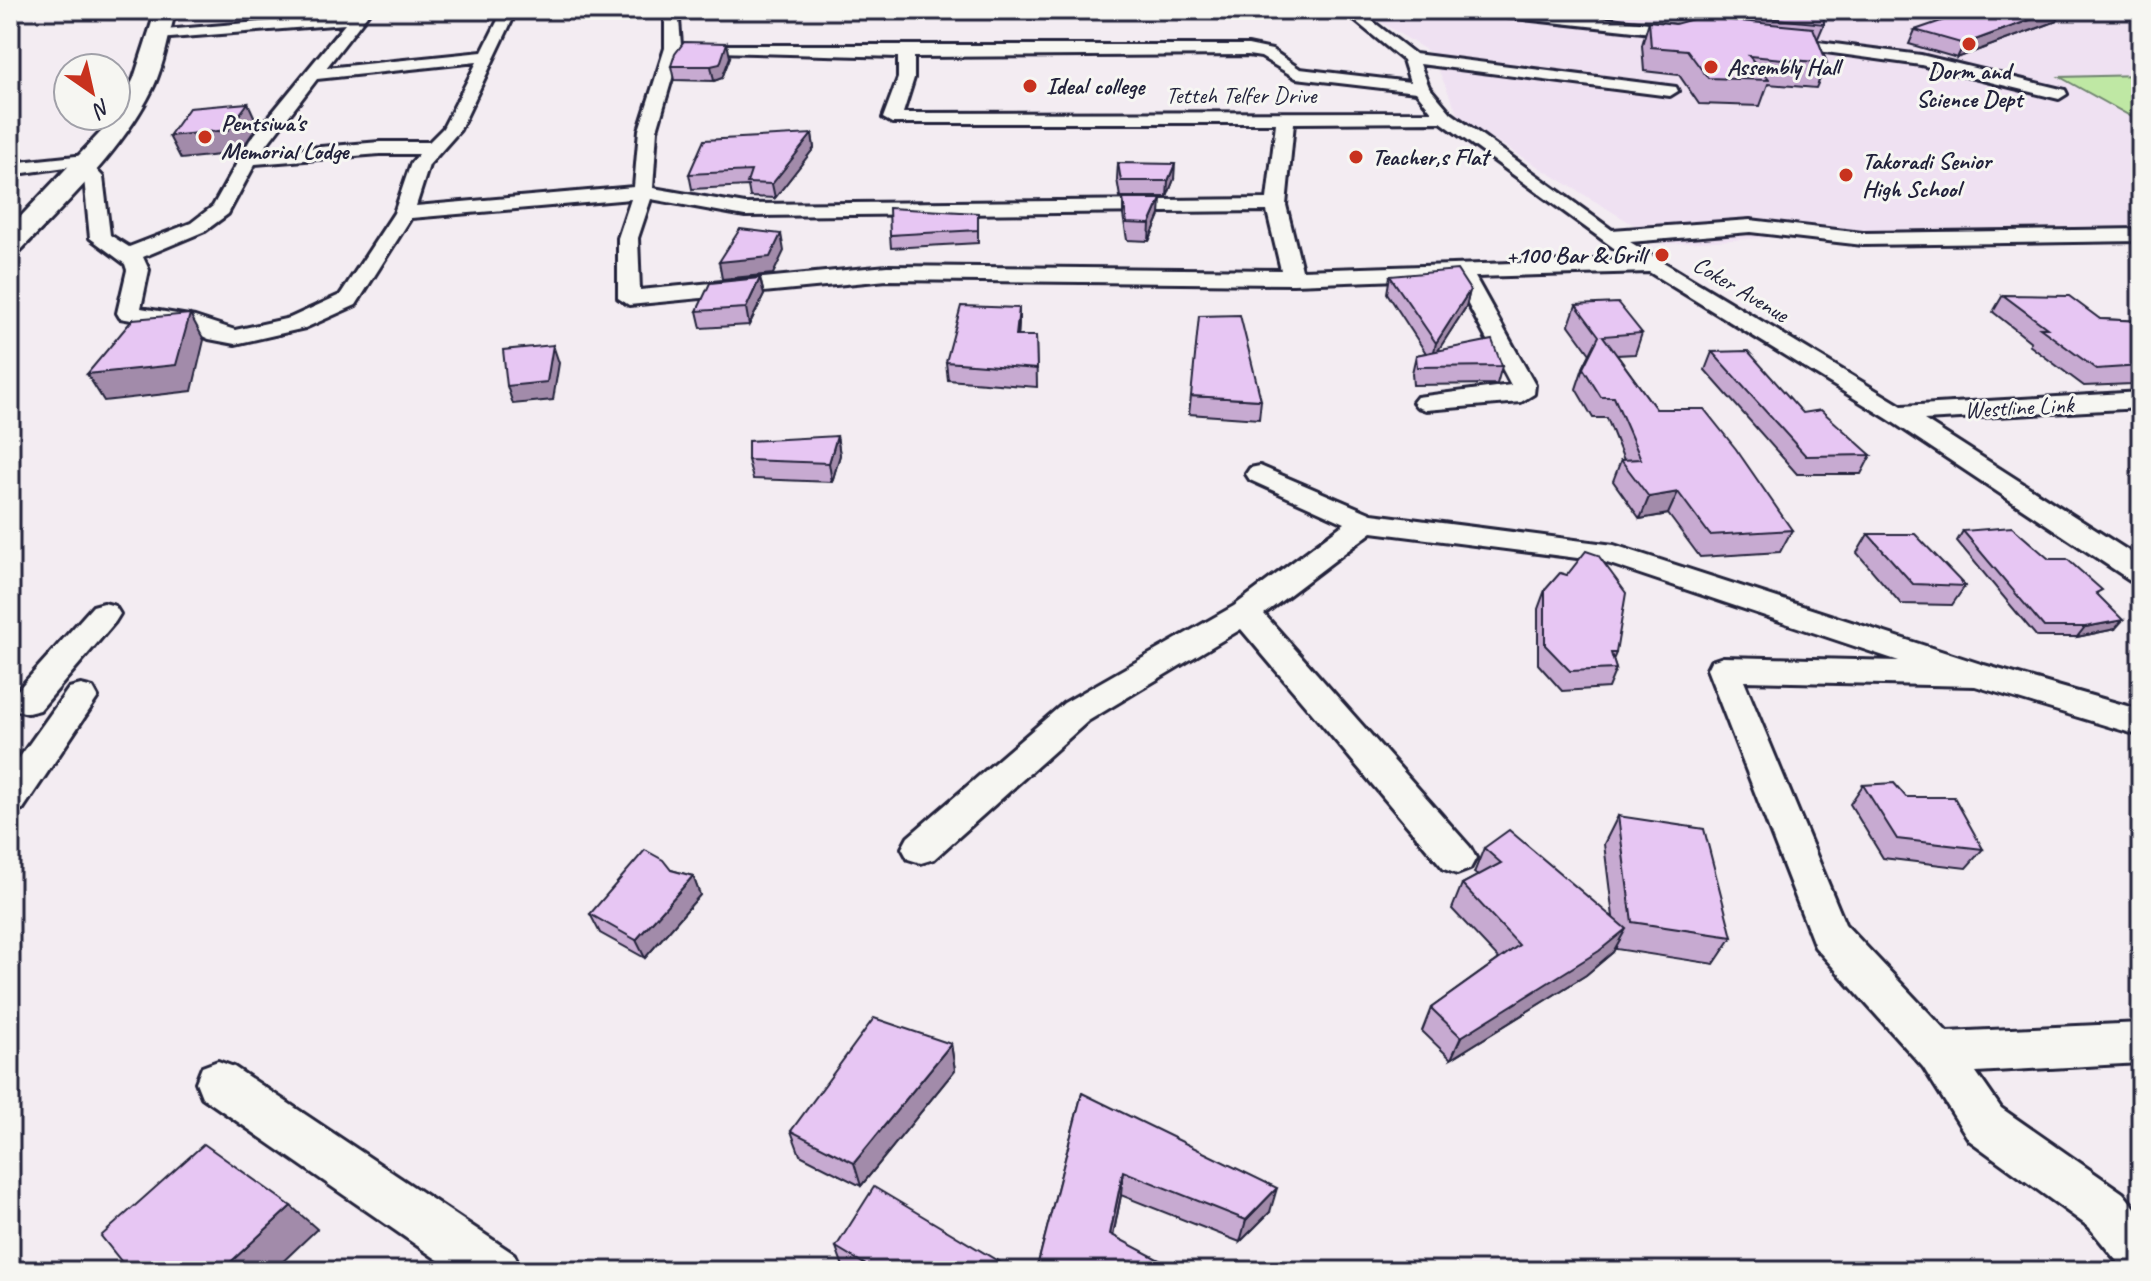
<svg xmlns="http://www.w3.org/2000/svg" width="2151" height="1281" viewBox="0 0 2151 1281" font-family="Caveat,sans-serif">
  <rect width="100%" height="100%" fill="#f3ecf2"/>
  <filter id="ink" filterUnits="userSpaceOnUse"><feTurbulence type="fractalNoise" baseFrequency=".0125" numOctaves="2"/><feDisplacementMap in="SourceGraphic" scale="16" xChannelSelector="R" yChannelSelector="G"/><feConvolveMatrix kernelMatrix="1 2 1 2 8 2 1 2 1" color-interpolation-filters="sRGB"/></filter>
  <g filter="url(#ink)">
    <path fill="#efe1f2" d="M1361 10H2141V230L1799 236 1665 244 1460 119 1431 53Z"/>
    <path fill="#bfe8a4" stroke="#708570" stroke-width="2" d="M2141 75V122L2060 77Z"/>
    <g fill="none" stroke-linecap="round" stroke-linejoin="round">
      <defs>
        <g id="minor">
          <path d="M356 10H371L326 68 482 52 503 10H517L460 130 429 165 416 206 634 187 639 130 665 48V20L669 10H683L679 20 681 45H1248L1272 50 1300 69 1410 82 1403 60 1342 10H1358L1415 54 1676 87 1678 91 1670 96 1420 64 1429 87 1451 113 1612 230 1750 220 1863 233 2141 229V241L1863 245 1750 232 1630 242 1902 406 2141 392V408L1924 420 2141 559V583L2130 580 1888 419 1649 272 1475 277 1535 385 1534 394 1521 402 1426 410 1417 407 1413 402 1417 397 1511 385 1454 278 1293 284 887 280 629 305 618 298V238L631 199 411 218 356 305 305 328 235 344 209 339 189 330 120 318 117 313 127 270 125 264 90 238 84 178 73 166 10 175V163L95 154 97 158 90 163 103 177 110 235 129 247 191 223 213 206 250 140 345 24 158 39 153 37V31L353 14ZM680 51 898 57V78L883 118 892 123H1276L1267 199 745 204 653 188 657 130ZM1248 55 1261 57 1296 78 1416 92 1432 112 903 113 914 78V57ZM477 62 443 128 429 142H380L261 152 317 79ZM1441 122 1629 259 1302 270 1286 205 1294 123ZM380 154H419L411 163 394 213 340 295 290 318 235 330 195 317 141 308 149 270 143 257 205 231 228 214 255 164ZM651 199 745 216 1267 211 1281 270 887 266 640 290 638 238Z"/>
          <path d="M1470 10H1520L1689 27 1697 32 1689 37 1477 14Z"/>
          <path d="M1779 37 1921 55 2065 90 2067 94 2059 99 1921 65 1774 45V39Z"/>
          <path d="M1260 466 1372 514 1614 545 1984 665 2141 710V736L1975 686 1744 681 1845 924 1947 1032 2141 1023V1063L1976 1072 2001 1108 2123 1193 2141 1215V1271L2124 1270 2089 1227 1969 1140 1923 1067 1815 947 1707 669 1711 661 1723 657 1899 661 1601 561 1372 532 1264 614 1470 847 1476 858 1470 869 1457 874 1444 869 1241 629 1088 721 934 859 921 863 908 859 902 848 908 837 1064 703 1234 606 1345 523 1250 480 1246 474 1250 468Z"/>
          <path d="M104 603 115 606 120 614 115 622 40 710 28 713 16 710 11 701 16 692 93 606Z"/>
          <path d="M81 685 93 688 98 697 23 809 10 813V771L69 688Z"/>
          <path d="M218 1061 234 1067 514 1254 522 1271H454L202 1097 196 1082 202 1067Z"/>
        </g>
        <path id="highway" d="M156 10H176C168 35 165 63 153 88 123 150 68 201 20 251L10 254V228L116 116 134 78Z"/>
      </defs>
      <use href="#minor" stroke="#22223b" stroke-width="6"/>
      <use href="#highway" stroke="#22223b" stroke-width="6"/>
      <use href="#minor" fill="#f6f6f2" fill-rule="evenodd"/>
      <use href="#highway" fill="#f6f6f2" fill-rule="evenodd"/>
    </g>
    <g fill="#c7aad1" stroke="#22223b" stroke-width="2">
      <path d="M921 10H953V14L921 15Z"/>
      <path d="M1721 10H1823L1824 24 1818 38H1817L1827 63 1816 88 1768 84 1760 106 1699 104 1679 75 1644 71 1642 45 1649 21 1675 24 1735 20 1737 15Z"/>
      <path d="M2057 21 1957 58 1909 44 1915 30Z"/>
      <path d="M730 57 722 78 714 81 674 80 671 66Z"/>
      <path d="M812 134 814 148 775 198 750 197 748 186 692 189 689 174Z"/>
      <path d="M1118 163 1174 179 1167 197H1120L1117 179Z"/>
      <path d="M1123 199 1160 215 1149 241 1127 240 1123 215Z"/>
      <path d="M978 226V243L891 248 890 235Z"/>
      <path d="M1390 276 1470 290 1466 307 1438 350 1502 366 1497 384 1413 385 1412 373 1416 355 1426 353 1387 293Z"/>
      <path d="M760 278 764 295 749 325 701 328 697 311Z"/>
      <path d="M2003 295 2100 319 2141 321V376H2138L2132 384 2084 386 2029 345 2031 342 1993 312Z"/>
      <path d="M1576 305 1642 333 1635 354 1617 355 1656 409 1792 530 1780 552 1700 557 1668 514 1640 519 1613 481 1621 460H1624L1607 418H1593L1576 389 1583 368 1590 354 1569 325Z"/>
      <path d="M1019 308 1018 336H1036L1037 387 948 380 946 362Z"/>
      <path d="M1712 352 1803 413 1871 455 1861 474H1797L1705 370Z"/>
      <path d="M1191 396 1261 400 1259 419 1189 414Z"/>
      <path d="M837 436 840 455 832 482 753 479 748 460Z"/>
      <path d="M1963 531 2049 559 2098 595 2115 629 2077 637H2037L1957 541Z"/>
      <path d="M1868 534 1965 586 1952 605 1901 604 1857 553Z"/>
      <path d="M1545 590 1616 653 1613 660 1616 669 1608 688 1562 691 1538 664V609Z"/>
      <path d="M1863 785 1906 797 1983 849 1966 868 1883 858 1850 804Z"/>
      <path d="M1618 816 1732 937 1714 964 1616 949V946L1613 952 1586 975 1451 1059 1422 1031 1431 1008 1499 959 1452 909 1462 884 1478 876 1474 873 1484 848 1613 917 1604 844Z"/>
      <path d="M671 870 693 876 700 895 645 958 600 933 590 914Z"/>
      <path d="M951 1044 955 1070 861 1186 800 1155 791 1131Z"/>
      <path d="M1082 1093 1270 1212 1240 1242 1121 1195 1113 1236 1036 1271Z"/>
      <path d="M836 1247 1011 1271H847L844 1269Z"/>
    </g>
    <g fill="#a28baa" stroke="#22223b" stroke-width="2">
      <path d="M2057 10H2062L2057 21 1957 58 1964 44Z"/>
      <path d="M727 43 730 57 722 78 714 81 711 66Z"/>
      <path d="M248 103 258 125 239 153 181 159 169 136Z"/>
      <path d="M812 134 814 148 775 198 772 184Z"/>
      <path d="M1175 164 1174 179 1167 197 1168 181Z"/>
      <path d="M1161 199 1160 215 1149 241 1150 224Z"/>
      <path d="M781 234 784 251 773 274 722 279 719 262Z"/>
      <path d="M760 278 764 295 749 325 746 308Z"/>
      <path d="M1470 290 1466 307 1432 360 1436 343Z"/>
      <path d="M1019 308V325L1017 353 1016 336Z"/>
      <path d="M190 314 204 340 192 391 104 401 87 374Z"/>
      <path d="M553 345 559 363 553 400 513 404 507 386Z"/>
      <path d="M837 436 840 455 832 482 829 463Z"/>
      <path d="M1678 492 1668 514 1640 519 1649 497Z"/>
      <path d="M2123 620 2115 629 2077 637 2085 627Z"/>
      <path d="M693 876 700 895 645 958 636 940Z"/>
      <path d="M1626 929 1613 952 1586 975 1451 1059 1461 1037Z"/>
      <path d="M951 1044 955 1070 861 1186 854 1163Z"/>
      <path d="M1123 1171 1121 1195 1109 1257 1110 1234Z"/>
      <path d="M1277 1188 1270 1212 1240 1242 1246 1220Z"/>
      <path d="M291 1206 317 1229 273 1271H221Z"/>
    </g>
    <g fill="#e7c6f3" stroke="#22223b" stroke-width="2">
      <path d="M1754 10H1823L1824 24 1737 15Z"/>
      <path d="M1973 10H2057L1964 44 1915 30Z"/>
      <path d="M1700 17 1813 28 1827 63 1749 56 1769 80 1708 78 1687 50 1651 47 1649 21 1675 24Z"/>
      <path d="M684 42 727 43 720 64 711 66H671L675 54Z"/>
      <path d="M248 103 228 130 169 136 189 108Z"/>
      <path d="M812 134 772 184 747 183 751 171 689 174 704 140Z"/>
      <path d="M1118 163 1175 164 1168 181H1121Z"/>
      <path d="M1123 199H1161L1150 224 1127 223Z"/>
      <path d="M889 208 978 213V230L890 235Z"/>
      <path d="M740 229 781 234 770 257 719 262Z"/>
      <path d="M1457 270 1470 290 1436 343 1390 276Z"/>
      <path d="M760 278 746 308 697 311 710 283Z"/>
      <path d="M2003 295 2069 296 2100 319 2141 321V359H2135L2141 363V366L2096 369 2040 328H2047Z"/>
      <path d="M1618 303 1642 333 1603 336 1656 409H1704L1736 449 1792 530 1710 535 1678 492 1649 497 1621 460 1641 459 1614 397H1601L1583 368 1599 336 1576 305Z"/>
      <path d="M961 306 1019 308 1016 336H1036L1037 369 946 362Z"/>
      <path d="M190 314 176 365 87 374 133 319Z"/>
      <path d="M1240 315 1261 400 1191 396 1199 316Z"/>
      <path d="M1492 340 1502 366 1417 367 1416 355Z"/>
      <path d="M553 345 547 382 507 386 503 350Z"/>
      <path d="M1748 351 1803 413 1821 410 1871 455 1806 456 1712 352Z"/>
      <path d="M837 436 829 463 748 460V441Z"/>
      <path d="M2012 527 2049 559H2067L2102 590 2096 593 2123 620 2085 627H2044L1963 531Z"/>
      <path d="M1868 534H1915L1965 586 1913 584Z"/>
      <path d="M1586 551 1598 555 1626 593 1616 653H1611L1616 669 1570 671 1545 645V590L1560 573 1567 575Z"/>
      <path d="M1894 783 1906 797H1954L1983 849 1897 839 1863 785Z"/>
      <path d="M1618 816 1704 829 1732 937 1632 922Z"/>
      <path d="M1509 830 1626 929 1599 951 1461 1037 1431 1008 1519 945 1462 884 1501 863 1484 848Z"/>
      <path d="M645 850 663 860 671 870 693 876 636 940 590 914Z"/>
      <path d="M874 1018 951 1044 854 1163 791 1131Z"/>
      <path d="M1082 1093 1277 1188 1246 1220 1123 1171 1110 1234 1180 1271H1036Z"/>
      <path d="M204 1144 291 1206 221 1271H129L101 1236Z"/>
      <path d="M874 1187 1011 1269 1010 1271H876L836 1247Z"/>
    </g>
  </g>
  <g fill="#c8321e" stroke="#f6f6f2" stroke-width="3">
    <circle cx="1969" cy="44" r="8"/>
    <circle cx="1711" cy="67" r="8"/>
    <circle cx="1030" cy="86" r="8"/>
    <circle cx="205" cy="137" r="8"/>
    <circle cx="1356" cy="157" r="8"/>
    <circle cx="1846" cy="175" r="8"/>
    <circle cx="1662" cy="255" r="8"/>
  </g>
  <g text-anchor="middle" stroke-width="6" stroke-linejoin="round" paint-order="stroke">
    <g font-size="24" font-weight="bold" fill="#22223b" stroke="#f6f6f2" text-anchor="start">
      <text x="1727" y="75">Assembly Hall</text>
      <text x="1969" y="79" text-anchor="middle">Dorm and<tspan x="1969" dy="28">Science Dept</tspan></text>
      <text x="1046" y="94">Ideal college</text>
      <text x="221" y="131">Pentsiwa's<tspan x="221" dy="28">Memorial Lodge</tspan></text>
      <text x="1372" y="165">Teacher,s Flat</text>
      <text x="1862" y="169">Takoradi Senior<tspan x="1862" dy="28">High School</tspan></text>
      <text x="1646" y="263" text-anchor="end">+100 Bar &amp; Grill</text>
    </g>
    <g font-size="24" fill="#22223b" stroke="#f6f6f2">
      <text x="1241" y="103">Tetteh Telfer Drive</text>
      <text transform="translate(1741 289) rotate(31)" y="8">Coker Avenue</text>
      <text transform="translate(2019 407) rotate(-3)" y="8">Westline Link</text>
    </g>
  </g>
  <rect width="2151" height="1281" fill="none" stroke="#f6f6f2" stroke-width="40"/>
  <rect x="20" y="20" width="2111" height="1241" fill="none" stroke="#22223b" stroke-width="3" filter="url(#ink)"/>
  <g transform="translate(92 92) rotate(146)"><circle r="38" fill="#f6f6f2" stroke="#a1a1a9" stroke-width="2"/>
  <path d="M0-6L14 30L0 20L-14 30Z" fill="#c8321e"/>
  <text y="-12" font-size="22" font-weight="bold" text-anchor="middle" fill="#22223b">N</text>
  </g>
</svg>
